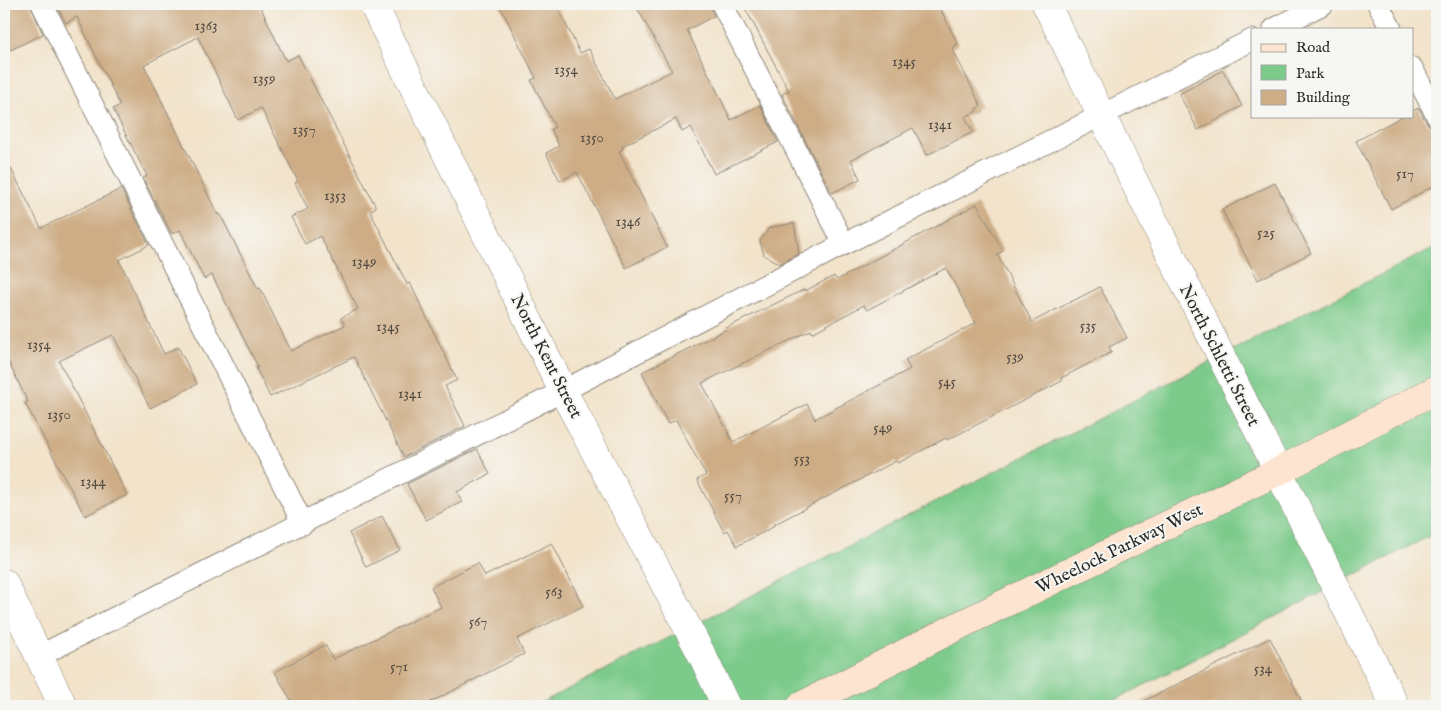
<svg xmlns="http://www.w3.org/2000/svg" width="1441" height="710" viewBox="0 0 1441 710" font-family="'IM FELL English',serif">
  <rect width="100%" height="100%" fill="#f6f6f2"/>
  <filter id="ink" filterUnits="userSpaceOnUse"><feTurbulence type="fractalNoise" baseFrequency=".02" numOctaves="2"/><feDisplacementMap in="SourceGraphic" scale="10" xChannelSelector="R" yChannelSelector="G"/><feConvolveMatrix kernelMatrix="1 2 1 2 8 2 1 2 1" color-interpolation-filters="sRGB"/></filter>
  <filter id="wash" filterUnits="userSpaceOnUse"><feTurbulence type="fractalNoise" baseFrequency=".0096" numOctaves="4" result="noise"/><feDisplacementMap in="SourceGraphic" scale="20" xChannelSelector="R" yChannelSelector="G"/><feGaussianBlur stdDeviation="1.12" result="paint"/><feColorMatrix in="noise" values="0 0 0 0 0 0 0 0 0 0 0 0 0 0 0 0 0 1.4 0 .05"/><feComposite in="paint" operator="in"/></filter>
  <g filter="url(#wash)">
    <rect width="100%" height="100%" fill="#f2e3ca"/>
    <path fill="#7dcb8b" stroke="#547b5b" d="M1437 246V532L1104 706H535Z"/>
    <g id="blocks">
      <g fill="#cead86" fill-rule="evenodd">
        <path d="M4 4H30L43 34 4 53Z"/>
        <path d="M56 4H264L260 6 286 61 298 55 376 207 370 211 407 284 410 283 457 380 445 386 465 426 404 457 354 357 270 397 256 368 258 367 212 275 204 279 180 230 172 234 143 178 147 176 113 109 120 105 77 17 66 23ZM198 37 238 120 261 108 298 181 295 183 308 209 291 217 305 244 320 236 358 309 341 318 345 325 291 351 260 288 258 289 220 214 218 215 144 65Z"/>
        <path d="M499 4H556L580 53 589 49 615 99 672 71 635 4H710L714 16 687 30 731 120 760 105 778 142 714 174 691 127 682 132 676 119 622 146 623 149 619 151 667 247 626 268 577 172 560 181 546 153 559 146 551 129 555 127 531 80 536 78Z"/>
        <path d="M743 4H938L958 44 952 48 981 106 976 109 977 111 965 117 973 132 927 155 913 128 851 160 860 179 832 193 782 94 789 91Z"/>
        <path d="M1223 70 1242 106 1198 130 1179 94Z"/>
        <path d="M1419 108 1426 122 1431 127 1437 128V184L1391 209 1356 141 1403 116H1412V111Z"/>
        <path d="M4 155 41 228 121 189 149 245 119 260 164 354 178 347 197 384 150 408 113 335 59 361 127 495 85 516 25 403 28 402 4 353Z"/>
        <path d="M1275 183 1311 253 1258 280 1222 210Z"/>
        <path d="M977 204 1003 251 997 254 1032 322 1100 287 1127 338 1109 347 1112 352 1061 378 1062 381 947 440 946 438 898 463 896 461 773 525V527L737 546 728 530 724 532 697 480 706 475 676 420 668 424 642 372 727 329 726 328 805 289V291L834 276 837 280ZM946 268 976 323 905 360 910 369 815 419 807 404 733 442 702 383 811 330 812 333 864 305 867 310Z"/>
        <path d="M794 223 799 254 779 264 764 255 760 241 769 228Z"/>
        <path d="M477 449 490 474 457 492 462 502 426 520 407 484Z"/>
        <path d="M382 516 400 550 366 567 349 533Z"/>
        <path d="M552 543 583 606 517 639 524 654 423 706H294L275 672 325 645 333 659 441 607 431 587 478 563 485 576Z"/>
        <path d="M1270 638 1304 706H1134Z"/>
      </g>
    </g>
  </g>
  <g filter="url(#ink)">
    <use href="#blocks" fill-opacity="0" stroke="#8e877a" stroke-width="1"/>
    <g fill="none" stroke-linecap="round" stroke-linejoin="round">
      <defs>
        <g id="lane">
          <path d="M42 4 303 524"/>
          <path d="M722 4 844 244"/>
          <path d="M1378 4 1391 29"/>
          <path d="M1274 29 1323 4"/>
          <path d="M1412 68 1437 116"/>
          <path d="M39 656 563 391 844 244 1252 40"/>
        </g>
        <g id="street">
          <path d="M373 4 563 391 703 657 726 706"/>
          <path d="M1046 4 1395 706"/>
          <path d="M4 583 63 706"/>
        </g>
        <path id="secondary" d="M801 706 962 624 1279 471 1437 389"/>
      </defs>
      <use href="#lane" stroke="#8e877a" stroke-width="23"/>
      <use href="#street" stroke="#8e877a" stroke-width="29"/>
      <use href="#secondary" stroke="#8e877a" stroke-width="29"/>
      <use href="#lane" stroke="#fff" stroke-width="21"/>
      <use href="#street" stroke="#fff" stroke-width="28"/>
      <use href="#secondary" stroke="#fde4d1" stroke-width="28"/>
    </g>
  </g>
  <g text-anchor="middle" stroke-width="4" stroke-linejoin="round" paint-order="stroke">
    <g font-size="15" fill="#544c42">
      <text x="206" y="30">1363</text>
      <text x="904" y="66">1345</text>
      <text x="566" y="74">1354</text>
      <text x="264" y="83">1359</text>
      <text x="940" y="129">1341</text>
      <text x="304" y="134">1357</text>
      <text x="592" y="142">1350</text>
      <text x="1405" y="178">517</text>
      <text x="335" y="200">1353</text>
      <text x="628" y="226">1346</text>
      <text x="1266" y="237">525</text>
      <text x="364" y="266">1349</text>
      <text x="1088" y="330">535</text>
      <text x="388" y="331">1345</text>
      <text x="39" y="349">1354</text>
      <text x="1015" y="361">539</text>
      <text x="947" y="386">545</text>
      <text x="410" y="398">1341</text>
      <text x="59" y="419">1350</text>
      <text x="883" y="432">549</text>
      <text x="802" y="463">553</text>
      <text x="93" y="486">1344</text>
      <text x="733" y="500">557</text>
      <text x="554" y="596">563</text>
      <text x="478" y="626">567</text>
      <text x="399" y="671">571</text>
      <text x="1263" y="673">534</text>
    </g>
    <g font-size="18" fill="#2b2b2b" stroke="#f6f6f2">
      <text transform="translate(1220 355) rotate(63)" y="6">North Schletti Street</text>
      <text transform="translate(547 356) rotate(63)" y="6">North Kent Street</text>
      <text transform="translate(1119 548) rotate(-26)" y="6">Wheelock Parkway West</text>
    </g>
  </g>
  <rect width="1441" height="710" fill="none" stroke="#f6f6f2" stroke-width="20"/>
  <rect x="1251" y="28" width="162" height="90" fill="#f6f6f2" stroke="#a5a5a2"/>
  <rect x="1261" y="44" width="25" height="8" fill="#fde4d1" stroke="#a5a5a2"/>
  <text x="1296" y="52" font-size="15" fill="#2b2b2b">Road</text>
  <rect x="1261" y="65" width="25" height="15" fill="#7dcb8b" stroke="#a5a5a2"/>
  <text x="1296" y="78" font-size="15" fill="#2b2b2b">Park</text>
  <rect x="1261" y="90" width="25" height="15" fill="#cead86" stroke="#a5a5a2"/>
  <text x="1296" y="102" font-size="15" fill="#2b2b2b">Building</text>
</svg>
